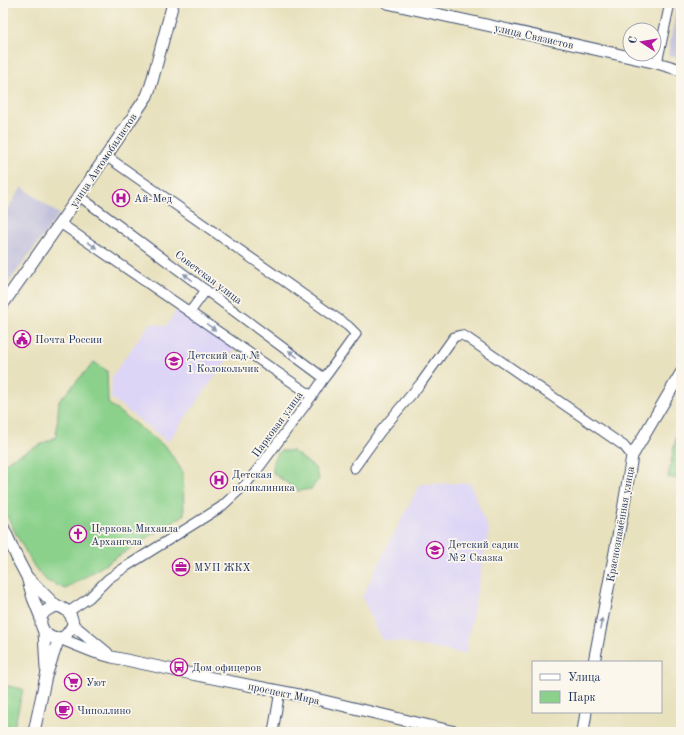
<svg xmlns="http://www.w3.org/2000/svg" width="684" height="735" viewBox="0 0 684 735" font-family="'Old Standard TT',serif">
  <rect width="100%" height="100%" fill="#fbf7ec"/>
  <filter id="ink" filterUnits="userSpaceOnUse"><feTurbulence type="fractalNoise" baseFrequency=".025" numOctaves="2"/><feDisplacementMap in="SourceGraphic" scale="8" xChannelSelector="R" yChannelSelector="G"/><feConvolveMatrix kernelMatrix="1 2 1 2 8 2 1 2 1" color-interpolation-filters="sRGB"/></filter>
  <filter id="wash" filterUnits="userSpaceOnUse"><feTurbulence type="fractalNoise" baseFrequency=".012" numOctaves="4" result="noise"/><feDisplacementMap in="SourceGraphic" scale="16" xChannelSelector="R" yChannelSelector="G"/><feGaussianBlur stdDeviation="0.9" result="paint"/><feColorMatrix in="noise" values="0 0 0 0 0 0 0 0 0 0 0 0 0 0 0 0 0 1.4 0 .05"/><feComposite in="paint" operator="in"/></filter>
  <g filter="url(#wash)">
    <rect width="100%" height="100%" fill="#e8e1be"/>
    <g fill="#ddd5f6">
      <path d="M180 305 237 346 168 442 111 398 112 376 150 323 166 326Z"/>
      <path d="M470 483 489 531 465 654 381 639 362 597 375 570 420 484Z"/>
    </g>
    <g fill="#c2c1dc">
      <path d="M677 3H681V58L668 55Z"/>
      <path d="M22 187 59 214 3 290V215Z"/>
    </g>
    <g fill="#8bd18c" stroke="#538075">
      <path d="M94 362 107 371 108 403 118 411 167 448 183 472 184 515 66 589 47 581 35 568 17 536 3 508V465L11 459 56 437 59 401Z"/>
      <path d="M681 412V480L668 477Z"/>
      <path d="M280 451H293L315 468 319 479 311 489 298 491 273 473V461Z"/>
      <path d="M3 685 23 689 13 732H3Z"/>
    </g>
  </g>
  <g filter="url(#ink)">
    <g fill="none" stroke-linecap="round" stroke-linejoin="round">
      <defs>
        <g id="minor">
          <path d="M657 63 670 3"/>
          <path d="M79 196 324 378"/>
          <path d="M60 223 312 396"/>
          <path d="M190 312 206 290"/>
          <path d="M354 468 380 432 421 383 454 337 461 335 466 337 624 446 632 456"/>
          <path d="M68 612 89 598 108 579 127 566 221 507 246 484 258 469 312 396 324 378 328 373 356 334 348 326 106 156"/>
          <path d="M273 732 280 691"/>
        </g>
        <g id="tertiary">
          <path d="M387 3 657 63 681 70"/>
          <path d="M3 304 79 196 147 96 151 85 173 3"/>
          <path d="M3 527 19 562 27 577 33 598 41 618"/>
          <path d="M28 578 53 603 58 606"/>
          <path d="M58 606C68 610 72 614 73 625 71 628 68 633 66 635 48 650 24 612 58 606Z"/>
          <path d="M73 625 107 653"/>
          <path d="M44 632 46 669"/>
          <path d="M59 638 94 652 112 657 192 674 299 695 455 732"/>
          <path d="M594 662 623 510 632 456 681 373"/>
          <path d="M34 732 46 676 59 638"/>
          <path d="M583 732 586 712"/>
        </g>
      </defs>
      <use href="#minor" stroke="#3a4a6c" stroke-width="11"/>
      <use href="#tertiary" stroke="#3a4a6c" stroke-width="13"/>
      <use href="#minor" stroke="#fff" stroke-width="9"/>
      <use href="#tertiary" stroke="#fff" stroke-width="11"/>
    </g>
    <defs><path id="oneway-solid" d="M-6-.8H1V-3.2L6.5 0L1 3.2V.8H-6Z"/></defs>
    <g fill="#8d97ae">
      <use href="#oneway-solid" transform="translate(92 245) rotate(35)"/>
      <use href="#oneway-solid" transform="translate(188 277) rotate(-143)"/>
      <use href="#oneway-solid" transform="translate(211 327) rotate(35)"/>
      <use href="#oneway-solid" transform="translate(293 354) rotate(-143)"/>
      <use href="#oneway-solid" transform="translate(601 624) rotate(-80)"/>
    </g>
  </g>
  <defs>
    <symbol id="hospital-ring" viewBox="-11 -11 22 22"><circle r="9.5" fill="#fbf7ec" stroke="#b5179e" stroke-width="1.5"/><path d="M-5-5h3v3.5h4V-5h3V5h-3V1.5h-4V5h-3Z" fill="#b5179e"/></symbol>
    <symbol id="civic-ring" viewBox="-11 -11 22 22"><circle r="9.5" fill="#fbf7ec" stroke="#b5179e" stroke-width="1.5"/><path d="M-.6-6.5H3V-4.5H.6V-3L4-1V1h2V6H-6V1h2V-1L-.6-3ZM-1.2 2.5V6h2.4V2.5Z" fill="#b5179e"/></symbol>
    <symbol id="school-ring" viewBox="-11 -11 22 22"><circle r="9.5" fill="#fbf7ec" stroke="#b5179e" stroke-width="1.5"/><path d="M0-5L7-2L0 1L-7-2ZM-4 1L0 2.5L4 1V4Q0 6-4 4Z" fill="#b5179e"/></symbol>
    <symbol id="church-ring" viewBox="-11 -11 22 22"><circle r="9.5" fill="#fbf7ec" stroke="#b5179e" stroke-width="1.5"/><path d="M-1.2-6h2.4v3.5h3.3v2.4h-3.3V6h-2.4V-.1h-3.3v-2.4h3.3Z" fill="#b5179e"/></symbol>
    <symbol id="office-ring" viewBox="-11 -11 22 22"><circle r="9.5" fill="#fbf7ec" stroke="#b5179e" stroke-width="1.5"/><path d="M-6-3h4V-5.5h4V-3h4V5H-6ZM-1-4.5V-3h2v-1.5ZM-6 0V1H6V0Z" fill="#b5179e"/></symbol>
    <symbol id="bus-ring" viewBox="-11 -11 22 22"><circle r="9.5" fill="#fbf7ec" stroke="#b5179e" stroke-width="1.5"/><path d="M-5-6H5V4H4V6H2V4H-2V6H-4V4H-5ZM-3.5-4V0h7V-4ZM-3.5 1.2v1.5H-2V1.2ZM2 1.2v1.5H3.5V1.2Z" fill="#b5179e"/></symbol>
    <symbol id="supermarket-ring" viewBox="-11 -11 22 22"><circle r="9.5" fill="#fbf7ec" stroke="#b5179e" stroke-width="1.5"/><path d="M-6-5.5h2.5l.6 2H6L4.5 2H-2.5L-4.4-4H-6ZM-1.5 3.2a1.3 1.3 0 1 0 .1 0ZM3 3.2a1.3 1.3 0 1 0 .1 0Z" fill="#b5179e"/></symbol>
    <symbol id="cafe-ring" viewBox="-11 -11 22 22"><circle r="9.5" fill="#fbf7ec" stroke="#b5179e" stroke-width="1.5"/><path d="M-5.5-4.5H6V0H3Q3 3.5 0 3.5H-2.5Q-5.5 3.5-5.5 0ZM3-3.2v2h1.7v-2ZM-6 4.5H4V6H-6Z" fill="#b5179e"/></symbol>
  </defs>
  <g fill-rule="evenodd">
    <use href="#hospital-ring" x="111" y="188" width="20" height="20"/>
    <use href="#civic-ring" x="12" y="329" width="20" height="20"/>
    <use href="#school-ring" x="164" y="351" width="20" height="20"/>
    <use href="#hospital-ring" x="209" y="470" width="20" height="20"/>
    <use href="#church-ring" x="68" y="524" width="20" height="20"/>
    <use href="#school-ring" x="425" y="540" width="20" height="20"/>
    <use href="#office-ring" x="171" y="557" width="20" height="20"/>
    <use href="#bus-ring" x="169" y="657" width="20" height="20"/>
    <use href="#supermarket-ring" x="63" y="672" width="20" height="20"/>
    <use href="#cafe-ring" x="54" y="700" width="20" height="20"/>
  </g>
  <g text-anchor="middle" stroke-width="3.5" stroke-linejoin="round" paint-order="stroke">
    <g font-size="11" fill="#1b2f5e" stroke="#fbf7ec">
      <text transform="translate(534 36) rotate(13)" y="4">улица Связистов</text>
      <text transform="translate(103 160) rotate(-56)" y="4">улица Автомобилистов</text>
      <text transform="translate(209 277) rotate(37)" y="4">Советская улица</text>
      <text transform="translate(277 424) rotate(-54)" y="4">Парковая улица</text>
      <text transform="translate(620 524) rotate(-80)" y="4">Краснознамённая улица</text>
      <text transform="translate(284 693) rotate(12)" y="4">проспект Мира</text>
    </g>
    <g font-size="11" fill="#1b2f5e" stroke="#fbf7ec" text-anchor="start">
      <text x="134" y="202">Ай-Мед</text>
      <text x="35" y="343">Почта России</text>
      <text x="187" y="359">Детский сад №<tspan x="187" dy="13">1 Колокольчик</tspan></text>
      <text x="232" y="478">Детская<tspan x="232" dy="13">поликлиника</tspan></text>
      <text x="91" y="532">Церковь Михаила<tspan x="91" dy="13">Архангела</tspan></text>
      <text x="448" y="548">Детский садик<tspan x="448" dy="13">№2 Сказка</tspan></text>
      <text x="194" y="571">МУП ЖКХ</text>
      <text x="192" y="671">Дом офицеров</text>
      <text x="86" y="686">Уют</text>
      <text x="77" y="714">Чиполлино</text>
    </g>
  </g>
  <rect width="684" height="735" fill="none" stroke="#fbf7ec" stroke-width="16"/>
  <rect x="532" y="661" width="130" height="52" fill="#fbf7ec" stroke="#a1a7b3"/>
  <rect x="540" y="674" width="20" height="6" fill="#ffffff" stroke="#a1a7b3"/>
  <text x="568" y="681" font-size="12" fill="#1b2f5e">Улица</text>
  <rect x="540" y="691" width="20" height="12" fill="#8bd18c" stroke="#a1a7b3"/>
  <text x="568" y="701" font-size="12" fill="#1b2f5e">Парк</text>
  <g transform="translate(642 42) rotate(282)"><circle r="19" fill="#fbf7ec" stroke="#a1a7b3"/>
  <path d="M0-3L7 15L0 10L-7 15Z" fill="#b5179e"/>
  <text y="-6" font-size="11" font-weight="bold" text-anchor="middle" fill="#1b2f5e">С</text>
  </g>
</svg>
